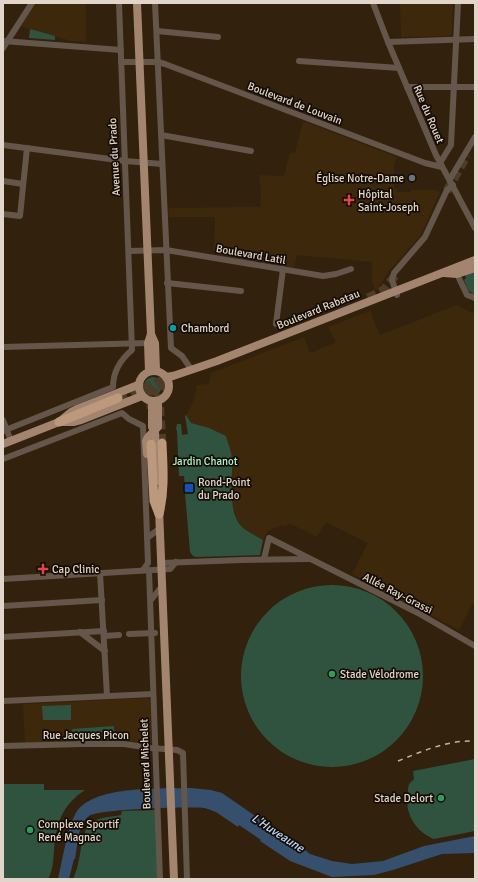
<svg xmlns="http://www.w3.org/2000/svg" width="478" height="882" viewBox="0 0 478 882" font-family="Signika,sans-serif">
  <rect width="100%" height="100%" fill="#32210c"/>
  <g fill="#3d280c">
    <path d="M36 3H86V42L71 41 22 27 21 26Z"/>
    <path d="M400 3H453L452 33 449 36 401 37Z"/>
    <path d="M303 121 397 157 394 165V189H397V192H411V190H434L440 192 421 235 389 271 378 289 375 290 372 282V262L297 255 294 268 219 256 216 255V250H214L215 217H169L168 208 260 207 261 192 259 175 284 176 290 152 295 153Z"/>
    <path d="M457 305 472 313H475V606L472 604 459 630 352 574 368 543 326 522 317 537 289 523 286 527 282 525 268 531 263 540 250 533 241 526 236 517 232 502V458L226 436 191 423 186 415 194 400 197 385 209 384 211 373 304 337 310 353 334 343 336 342 328 327 370 311 380 335Z"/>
    <path d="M147 698 150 700 152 742 149 744 119 740 118 738H111V740L79 741V739H73V741L25 743 23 704Z"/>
  </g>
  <g fill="#30533f">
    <path d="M30 29 55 36V40L29 38Z"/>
    <path d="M475 271V294H473L468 290 464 280 466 278 465 275Z"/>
    <circle cx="153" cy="386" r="9"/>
    <path d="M186 415 191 423 209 428 226 436C228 444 232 452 232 460 233 479 227 512 242 527 248 532 256 536 263 540L260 555 196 557 193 556 190 552 185 493 188 490 185 487 184 476H179L177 431 176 429 177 424H181L182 435 188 434 185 416Z"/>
    <circle cx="332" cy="676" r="91"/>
    <path d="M71 705V720H43L42 706Z"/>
    <path d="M114 726 115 738 80 739 78 736H73L72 729Z"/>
    <path d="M475 759V831L434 839C415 831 404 813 408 792 408 790 408 785 410 783 411 781 413 781 414 779L413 771Z"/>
    <path d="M3 784H44V790H85C61 806 56 824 54 851 53 861 53 870 48 879H3Z"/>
    <path d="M155 810 158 879H73C75 874 77 869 78 864 81 854 82 829 91 823 98 817 112 817 121 815L122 811Z"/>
  </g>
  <path fill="#364f6c" d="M191 788 211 790 222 793 271 827 293 840 310 854 332 861 352 864 383 861 424 846 475 836V853L442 854 393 870 374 875 332 877 290 861 260 841 261 840 239 825 238 827 216 812 205 808C191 806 96 809 89 816 77 825 78 845 75 859H74L69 879H58C62 862 68 824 77 811 96 785 162 789 191 788Z"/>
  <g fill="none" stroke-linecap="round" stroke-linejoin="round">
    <g stroke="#4c3c28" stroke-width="9" stroke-dasharray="9 4.5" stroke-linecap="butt">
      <path d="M447 191 467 155"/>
      <path d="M368 298 384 290 397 273"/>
      <path d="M119 400 174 375"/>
      <path d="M151 409V394L158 382"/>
      <path d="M162 443 159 398 160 390 167 378"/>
    </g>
    <g stroke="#64564b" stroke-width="6">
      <path d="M155 3 171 348 182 356 191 369"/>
      <path d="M373 3 388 42 436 155 475 228"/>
      <path d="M157 31 218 37"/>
      <path d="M3 41 121 50"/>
      <path d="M388 42 475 39"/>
      <path d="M3 48 32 3"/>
      <path d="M299 61 399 68"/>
      <path d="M121 62H158L165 64 425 163 442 167"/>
      <path d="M407 87H475"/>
      <path d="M161 135 251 151"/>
      <path d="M3 145 125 161 162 164"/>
      <path d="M440 163 451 145 458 3"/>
      <path d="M450 179 475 137"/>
      <path d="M3 181 23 184"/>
      <path d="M3 214 20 216 27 148"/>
      <path d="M129 251 166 250 323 276 336 274 351 269"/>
      <path d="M460 270 457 274 467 295 475 298"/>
      <path d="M167 283 241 291"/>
      <path d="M397 295 392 280 394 273 425 237 447 190 453 185"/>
      <path d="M276 324 283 269"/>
      <path d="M3 347 148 343"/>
      <path d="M3 420 11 441"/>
      <path d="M3 431 113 387C113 372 120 360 132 350L119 3"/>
      <path d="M3 459 122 413 129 419 143 426 148 563 143 570"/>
      <path d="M147 538 159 529"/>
      <path d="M264 559 269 538 418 613 475 646"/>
      <path d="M161 563 242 560 309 559"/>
      <path d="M149 570 160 879"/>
      <path d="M100 573 107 696"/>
      <path d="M3 579 170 569 176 562"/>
      <path d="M151 600 162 586"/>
      <path d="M3 606 102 600"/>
      <path d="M80 632 105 651"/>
      <path d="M129 634 155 633"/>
      <path d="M104 636 119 635"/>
      <path d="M3 637 104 631"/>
      <path d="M3 701 153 694"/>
      <path d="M3 746 83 744H124L151 748 177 750 183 753 187 879"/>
    </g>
    <g stroke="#a3856f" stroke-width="8">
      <path d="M137 3 151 334 148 343 149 371"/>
      <path d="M444 273 457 274 475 268"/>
      <path d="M151 334 155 343 156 370"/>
      <circle cx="154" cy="386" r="15"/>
      <path d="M166 377 173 376 217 361 475 260"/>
      <path d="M152 401V427L155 431 157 481"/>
      <path d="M60 422H73L81 420 142 396"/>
      <path d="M3 444 59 422 71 412 77 409 138 385"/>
      <path d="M147 454 146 441 148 437 158 427V401"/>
      <path d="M159 509 174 879"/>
    </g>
    <g stroke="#bc987d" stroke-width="9">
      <path d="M59 422 118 398"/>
      <path d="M151 444 154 501 159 514"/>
      <path d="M159 514C165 490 163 467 162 443"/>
    </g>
    <path stroke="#bfb2a4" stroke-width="1.5" stroke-dasharray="5 5" stroke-linecap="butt" d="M398 761C423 751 447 740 475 741"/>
  </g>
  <circle fill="#6b7280" stroke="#140c05" stroke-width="1.5" cx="412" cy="178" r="4"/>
  <g fill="#e0444e" stroke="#140c05" stroke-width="1.5">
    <path d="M347 194h4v4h4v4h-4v4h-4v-4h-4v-4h4z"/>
    <path d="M41 563h4v4h4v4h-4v4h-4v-4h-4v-4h4z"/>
  </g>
  <circle fill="#0f9aa8" stroke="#140c05" stroke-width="1.5" cx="173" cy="328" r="4"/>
  <rect fill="#1a4fb4" stroke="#140c05" stroke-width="1.5" x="184" y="483" width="10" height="10" rx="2"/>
  <g fill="#2e9e5b" stroke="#140c05" stroke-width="1.5">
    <circle cx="332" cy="674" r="4"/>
    <circle cx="441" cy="798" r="4"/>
    <circle cx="30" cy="830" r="4"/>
  </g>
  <g text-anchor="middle" stroke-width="3.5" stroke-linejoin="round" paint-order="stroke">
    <g font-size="11" fill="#e1d6c9" stroke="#140c05">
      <text transform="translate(295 103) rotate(21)" y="4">Boulevard de Louvain</text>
      <text transform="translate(429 114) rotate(67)" y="4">Rue du Rouet</text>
      <text transform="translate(114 157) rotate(-93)" y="4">Avenue du Prado</text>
      <text transform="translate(251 254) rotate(10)" y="4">Boulevard Latil</text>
      <text transform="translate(318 309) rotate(-22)" y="4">Boulevard Rabatau</text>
      <text transform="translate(398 593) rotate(27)" y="4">Allée Ray-Grassi</text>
      <text x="86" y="739">Rue Jacques Picon</text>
      <text transform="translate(145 764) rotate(-92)" y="4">Boulevard Michelet</text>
    </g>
    <g font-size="11" fill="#e1d6c9" stroke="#140c05" text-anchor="start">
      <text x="404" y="182" text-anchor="end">Église Notre-Dame</text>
      <text x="358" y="198">Hôpital<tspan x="358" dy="13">Saint-Joseph</tspan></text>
      <text x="181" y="332">Chambord</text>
      <text x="198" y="486">Rond-Point<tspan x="198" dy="13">du Prado</tspan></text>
      <text x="52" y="573">Cap Clinic</text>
      <text x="340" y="678">Stade Vélodrome</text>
      <text x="433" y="802" text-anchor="end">Stade Delort</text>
      <text x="38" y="828">Complexe Sportif<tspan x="38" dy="13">René Magnac</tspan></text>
    </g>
    <g font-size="11" fill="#b0f3ca" stroke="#140c05">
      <text x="205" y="465">Jardin Chanot</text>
    </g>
    <g font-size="12" font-style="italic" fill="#bbd7f6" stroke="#140c05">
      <text transform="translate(278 833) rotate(33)" y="4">L'Huveaune</text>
    </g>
  </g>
  <rect width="478" height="882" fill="none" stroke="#e1d6c9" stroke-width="8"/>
</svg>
